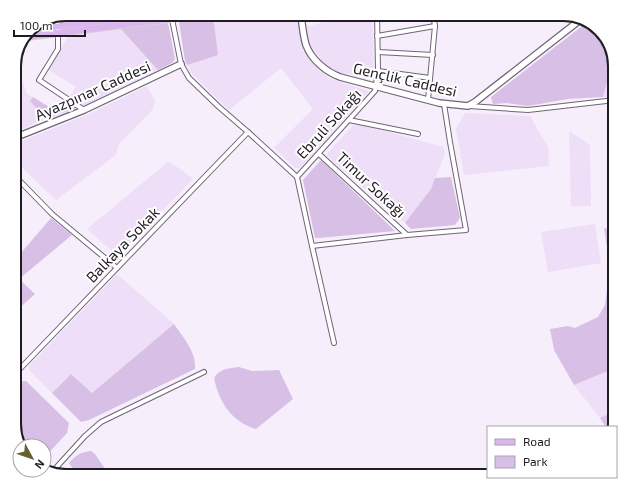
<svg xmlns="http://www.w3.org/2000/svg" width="629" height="490" viewBox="0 0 629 490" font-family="'Exo 2',sans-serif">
  <rect width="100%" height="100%" fill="#f7eefc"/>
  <g fill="#eedef7">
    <path d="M232 14H296L303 51 328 78 369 91 300 168H295L274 148 313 109 281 68 229 110 192 74 185 61 179 21Z"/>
    <path d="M352 14H371L372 15 374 76 370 79 346 73 344 75 334 71 323 62 308 42 306 27Z"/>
    <path d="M120 28 158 70 82 106 69 97 76 87 48 70 70 33Z"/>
    <path d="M613 61 615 66V96L603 97Z"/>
    <path d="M22 80 27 94 33 97 30 101 46 119 14 132V88Z"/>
    <path d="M147 86 155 101 153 109 118 145 116 155 56 200 14 160V144L87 115Z"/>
    <path d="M465 113 530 116 548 147 549 166 464 175 456 129Z"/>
    <path d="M355 123 444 147 445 154 431 189 405 223 326 155Z"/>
    <path d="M569 131 590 145 591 206H571Z"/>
    <path d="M168 162 173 164 193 179 118 256 87 229Z"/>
    <path d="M595 224 601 263 548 272 541 232Z"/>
    <path d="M117 274 174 324 92 393 71 374 52 393 30 371 29 366Z"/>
    <path d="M615 368V411L600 418 574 385Z"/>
  </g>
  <g fill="#d8bfe6">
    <path d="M213 16 218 55 187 65 185 61 179 21Z"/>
    <path d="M168 23 175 59 172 63 158 70 120 28Z"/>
    <path d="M586 23 597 27 613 61 603 97 568 99 528 106 507 103 493 104 491 97Z"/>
    <path d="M33 97 59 113 66 102 76 108 46 119 30 101Z"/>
    <path d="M321 160 395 231 319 238H315L303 180Z"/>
    <path d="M451 177 460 218 455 225 411 229 405 223 431 189 435 178Z"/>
    <path d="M51 218 72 235 19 279 35 294 14 313V261Z"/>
    <path d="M604 228 615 231V368L574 385 554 350 550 329 568 326 575 328 598 317 605 305 610 267Z"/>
    <path d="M174 324C183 337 197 353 195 369L89 420 81 422 52 393 71 374 92 393Z"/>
    <path d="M239 367 252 371 279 370 293 399 256 429C235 423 222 407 216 386 215 382 213 378 216 375 222 368 232 368 239 367Z"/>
    <path d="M26 381 69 423 67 433 44 458V446H23L14 427V382Z"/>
    <path d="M615 411 614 427H606L600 418Z"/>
    <path d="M91 451 95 454 110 476H78L69 463C76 455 80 452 91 451Z"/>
  </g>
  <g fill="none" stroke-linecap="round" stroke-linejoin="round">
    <defs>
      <g id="street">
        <path d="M58 17V49L39 80 84 110"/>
        <path d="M172 19 181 64 189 78 219 107 248 132 297 177 312 246 407 235 466 230 450 142 444 104"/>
        <path d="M377 36 435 26"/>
        <path d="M378 52 433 55"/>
        <path d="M378 71 430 78"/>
        <path d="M428 100 435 26 433 14"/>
        <path d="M469 106 528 110 615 100"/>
        <path d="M349 120 418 134"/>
        <path d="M319 154 407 235"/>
        <path d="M14 175 52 214 117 268"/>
        <path d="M297 177 375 91 378 71 377 14"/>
        <path d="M312 246 334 343"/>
        <path d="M14 375 248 132"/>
        <path d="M53 471 85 436 101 422 204 372"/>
      </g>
      <g id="secondary">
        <path d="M301 14C302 24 303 35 306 45 311 59 326 72 340 77L439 103 468 106 475 102 580 20"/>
        <path d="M14 138 84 110 181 64"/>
      </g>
      <g id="primary">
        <path d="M30 30 156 14"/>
        <path d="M27 37 208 14"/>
      </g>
    </defs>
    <use href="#street" stroke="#6f6575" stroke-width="6"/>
    <use href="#secondary" stroke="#6f6575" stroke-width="8"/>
    <use href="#primary" stroke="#d3d2d3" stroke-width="8"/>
    <use href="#street" stroke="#fff" stroke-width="4"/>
    <use href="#secondary" stroke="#fff" stroke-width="5.5"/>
    <use href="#primary" stroke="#dbb6ee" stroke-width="6"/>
  </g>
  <g text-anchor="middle" stroke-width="4" stroke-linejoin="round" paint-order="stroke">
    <g font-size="15" fill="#211c23" stroke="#fff">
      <text transform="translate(405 80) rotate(13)" y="5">Gençlik Caddesi</text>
      <text transform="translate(93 91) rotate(-24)" y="5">Ayazpınar Caddesi</text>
      <text transform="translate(329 124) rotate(-48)" y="5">Ebruli Sokağı</text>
      <text transform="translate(371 185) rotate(43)" y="5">Timur Sokağı</text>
      <text transform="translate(123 245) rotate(-46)" y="5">Balkaya Sokak</text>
    </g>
  </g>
  <path d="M0 0H629V490H0ZM66 21H563A45 45 0 0 1 608 66V424A45 45 0 0 1 563 469H66A45 45 0 0 1 21 424V66A45 45 0 0 1 66 21Z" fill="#fff" fill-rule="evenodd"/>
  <path fill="none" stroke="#211c23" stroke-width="2" d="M66 21H563A45 45 0 0 1 608 66V424A45 45 0 0 1 563 469H66A45 45 0 0 1 21 424V66A45 45 0 0 1 66 21Z"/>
  <rect x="487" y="426" width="130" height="52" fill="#ffffff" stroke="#a6a4a7"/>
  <rect x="495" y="439" width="20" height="6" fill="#dbb6ee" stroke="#a6a4a7"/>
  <text x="523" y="446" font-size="12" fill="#211c23">Road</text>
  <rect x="495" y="456" width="20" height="12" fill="#d8bfe6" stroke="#a6a4a7"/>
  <text x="523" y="466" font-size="12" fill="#211c23">Park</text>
  <g transform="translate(32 458) rotate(130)"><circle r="19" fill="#ffffff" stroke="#a6a4a7"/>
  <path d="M0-3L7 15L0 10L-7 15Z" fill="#65602d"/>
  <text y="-6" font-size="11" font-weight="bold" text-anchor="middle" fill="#211c23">N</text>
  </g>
  <path d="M14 30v6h71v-6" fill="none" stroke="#211c23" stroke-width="2"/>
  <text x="20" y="30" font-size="12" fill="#211c23" stroke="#ffffff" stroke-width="3" paint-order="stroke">100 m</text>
</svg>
